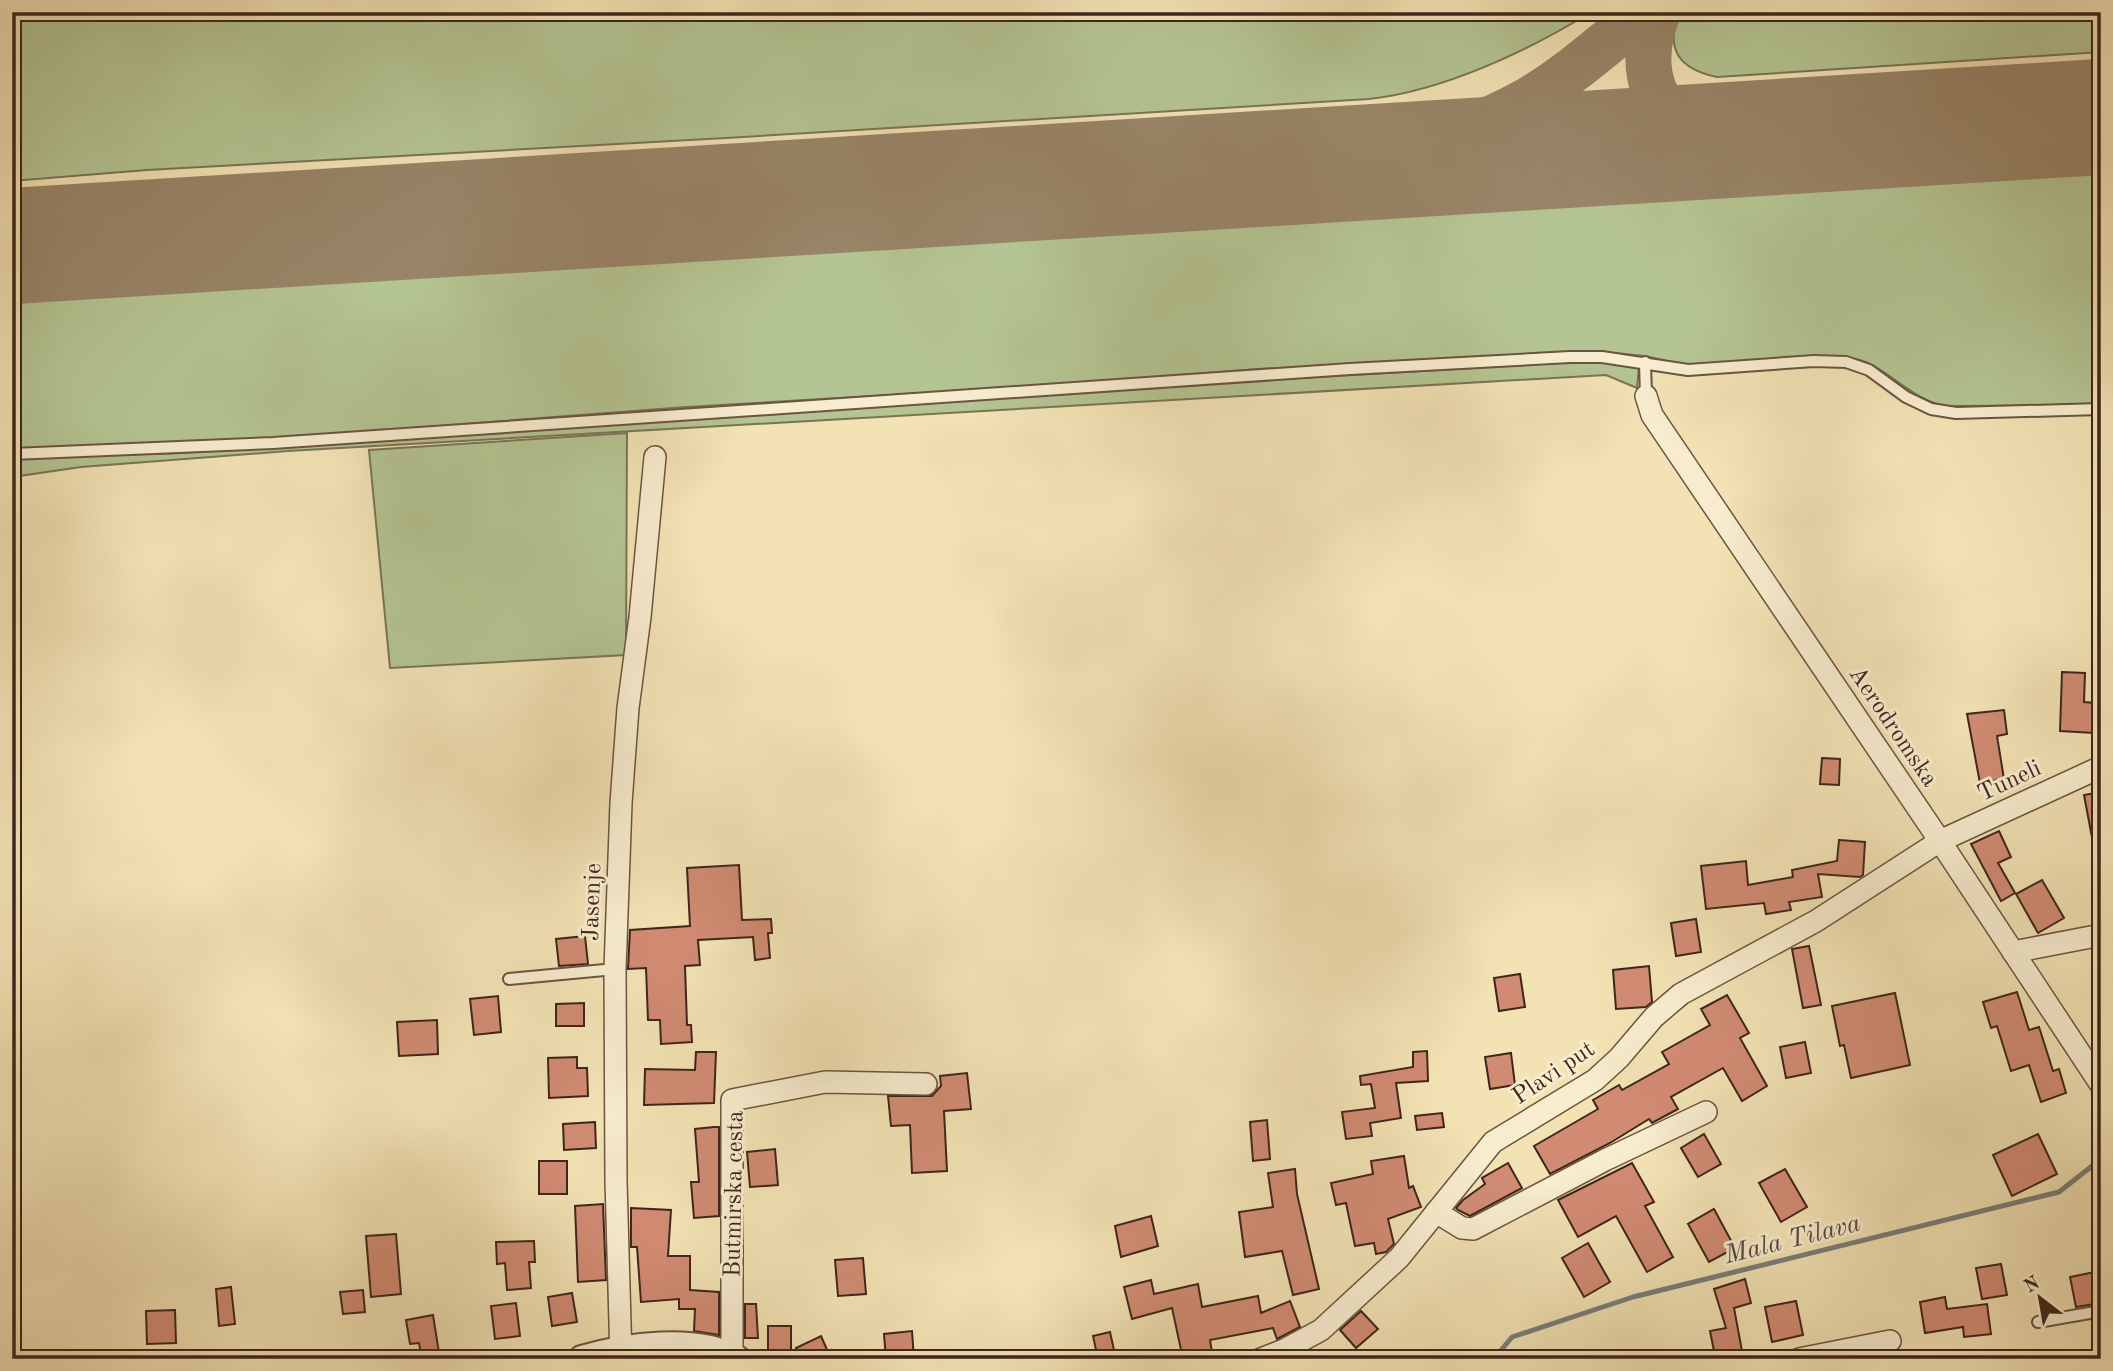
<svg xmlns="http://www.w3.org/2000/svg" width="2113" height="1371" viewBox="0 0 2113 1371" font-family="'Old Standard TT',serif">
  <rect width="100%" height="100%" fill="#f2e2b4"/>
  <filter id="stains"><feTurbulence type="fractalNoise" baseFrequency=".00286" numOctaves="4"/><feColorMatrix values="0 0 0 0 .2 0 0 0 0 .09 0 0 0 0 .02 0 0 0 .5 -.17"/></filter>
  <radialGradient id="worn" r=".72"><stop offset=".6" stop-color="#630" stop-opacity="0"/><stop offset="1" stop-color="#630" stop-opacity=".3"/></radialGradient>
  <g fill="#b4c492" stroke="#7a7456" stroke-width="2">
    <path d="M12 12H1591C1528 51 1443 91 1369 99L726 138 147 170 12 181Z"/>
    <path d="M1679 12H2101V52L1717 77C1679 69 1665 50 1679 12Z"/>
    <path d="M2101 163V405L1944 406C1913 399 1894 375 1866 362 1854 357 1840 357 1827 356L1690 366 1645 356 1603 352 1258 369 1010 388 686 407 227 442 12 449V301L455 275 1059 229 1500 205Z"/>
    <path d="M1594 361 1639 367 1637 388 1606 375 288 451 81 467 12 477V458L181 453 1229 382Z"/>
    <path d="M627 433 626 655 390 668 369 450Z"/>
  </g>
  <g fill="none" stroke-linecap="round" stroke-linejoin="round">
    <path stroke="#7a7e79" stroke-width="5" d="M1494 1359 1512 1337 1633 1297 2059 1192 2101 1159"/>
    <g stroke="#988467" stroke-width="46">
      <path d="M1658 12C1641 55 1644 103 1688 128 1698 134 1713 136 1725 140"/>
      <path d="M1372 162C1422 144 1476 129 1523 103 1567 78 1605 44 1644 12"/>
    </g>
    <path stroke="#988467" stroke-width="116" d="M12 246 2101 117"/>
  </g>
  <g fill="#d18b73" stroke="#3f251a" stroke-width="2">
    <path d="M2062 672 2085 673 2084 702 2095 703 2094 733 2060 731Z"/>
    <path d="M2004 710 2007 734 1997 736 2004 779 1980 783 1967 714Z"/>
    <path d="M1822 758 1840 759 1839 785 1820 784Z"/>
    <path d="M2101 792V847L2094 848 2084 795Z"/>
    <path d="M1999 831 2011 857 1998 863 2015 893 2001 901 1971 844Z"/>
    <path d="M1839 840 1865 842 1863 875 1860 877 1818 874 1822 897 1789 902 1791 910 1766 914 1764 903 1706 909 1701 866 1746 861 1748 885 1793 877 1792 870 1837 861Z"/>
    <path d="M739 865 742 920 771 919 772 933H768L770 958 755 960 753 937 698 940 700 965 685 966 687 1025H691L692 1042 661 1044 660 1020H648L646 968 628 969 630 930 690 926 687 868Z"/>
    <path d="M2042 880 2064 918 2038 933 2016 894Z"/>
    <path d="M1696 919 1701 952 1676 956 1671 923Z"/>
    <path d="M585 936 588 964 559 966 556 939Z"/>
    <path d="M1809 946 1821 1005 1803 1008 1792 949Z"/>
    <path d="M1649 966 1652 1002 1646 1007 1616 1009 1613 970Z"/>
    <path d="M1520 974 1525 1007 1499 1011 1494 978Z"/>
    <path d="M2017 992 2029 1030 2039 1027 2053 1071 2059 1069 2066 1093 2041 1102 2029 1065 2011 1071 1997 1026 1991 1028 1983 1002Z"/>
    <path d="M1895 993 1910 1065 1851 1078 1844 1045 1840 1046 1832 1006Z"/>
    <path d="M1727 995 1749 1033 1740 1038 1767 1086 1742 1101 1723 1068 1671 1097 1678 1109 1652 1123 1649 1119 1610 1143 1550 1174 1534 1146 1598 1109 1593 1100 1619 1085 1622 1090 1669 1064 1662 1052 1710 1025 1701 1009Z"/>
    <path d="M498 996 501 1032 474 1035 470 999Z"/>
    <path d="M584 1003V1026H556V1004Z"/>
    <path d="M437 1020 438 1054 399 1056 397 1022Z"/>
    <path d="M1805 1042 1811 1073 1786 1078 1780 1047Z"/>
    <path d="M1427 1051 1428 1081 1396 1083 1401 1118 1370 1123 1372 1136 1346 1139 1342 1112 1375 1108 1371 1084 1361 1085 1360 1076 1413 1067V1052Z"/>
    <path d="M696 1052H716L714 1103 644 1105 645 1069 695 1070Z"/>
    <path d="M1511 1053 1515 1085 1490 1089 1485 1057Z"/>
    <path d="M577 1057V1068H587L588 1096 549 1098 548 1058Z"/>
    <path d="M967 1073 971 1109 944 1111 947 1171 912 1173 910 1125 891 1126 888 1096H932L941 1086 940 1076Z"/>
    <path d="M1442 1113 1444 1127 1417 1130 1415 1116Z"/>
    <path d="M1267 1120 1270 1159 1253 1161 1250 1122Z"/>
    <path d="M595 1122 596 1148 564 1150 563 1124Z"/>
    <path d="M714 1127H719V1216L694 1218 691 1182H699L695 1129Z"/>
    <path d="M1704 1134 1721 1164 1698 1177 1681 1148Z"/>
    <path d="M2038 1134 2057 1174 2012 1196 1993 1155Z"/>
    <path d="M775 1149 778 1185 750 1187 747 1152Z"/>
    <path d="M1404 1156 1409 1188 1413 1186 1421 1207 1388 1219 1394 1244 1386 1252 1376 1254 1374 1243 1355 1246 1346 1203 1336 1205 1331 1183 1373 1174 1371 1161Z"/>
    <rect x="539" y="1161" width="28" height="33"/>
    <path d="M1508 1163 1522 1188 1470 1216 1458 1210 1456 1208 1463 1200 1485 1184 1482 1178Z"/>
    <path d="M1632 1163 1654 1202 1645 1206 1673 1257 1647 1272 1616 1216 1578 1237 1558 1200Z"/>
    <path d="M1295 1169 1297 1194 1319 1289 1293 1295 1282 1251 1245 1257 1239 1212 1273 1207 1268 1173Z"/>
    <path d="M1785 1169 1807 1207 1781 1222 1759 1183Z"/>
    <path d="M603 1204 606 1280 578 1282 575 1206Z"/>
    <path d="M631 1208 671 1210 668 1256H690V1290L719 1292V1335L694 1331 695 1309H679V1299L641 1302 637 1247H631Z"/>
    <path d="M1714 1209 1735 1248 1709 1262 1688 1224Z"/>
    <path d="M1151 1216 1158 1246 1121 1257 1115 1226Z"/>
    <path d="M396 1234 401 1294 371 1297 366 1236Z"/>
    <path d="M534 1241 535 1262H529L531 1288 507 1290 505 1263 497 1264 496 1242Z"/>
    <path d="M1588 1243 1610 1282 1584 1297 1562 1258Z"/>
    <path d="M863 1258 866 1294 838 1296 835 1260Z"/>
    <path d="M2001 1264 2007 1295 1982 1299 1976 1268Z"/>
    <path d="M2095 1272 2101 1303 2076 1307 2070 1277Z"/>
    <path d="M1745 1279 1751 1303 1734 1308 1742 1351 1715 1356 1710 1331 1726 1328 1714 1289Z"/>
    <path d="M1151 1280 1154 1294 1198 1284 1202 1307 1258 1296 1261 1313 1290 1301 1300 1327 1277 1339 1273 1328 1210 1340 1212 1352 1183 1359 1172 1308 1132 1319 1124 1287Z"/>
    <path d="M231 1287 235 1324 219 1326 216 1289Z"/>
    <path d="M363 1290 365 1312 343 1314 340 1292Z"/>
    <path d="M572 1293 577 1322 552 1326 548 1297Z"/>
    <path d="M1945 1297 1947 1309 1987 1304 1991 1334 1964 1337 1963 1327 1925 1333 1920 1302Z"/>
    <path d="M1796 1301 1803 1335 1772 1342 1765 1307Z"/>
    <path d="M516 1303 520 1336 495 1339 491 1306Z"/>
    <path d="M745 1304H756L758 1338H745Z"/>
    <path d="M175 1310 176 1343 147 1344 146 1311Z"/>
    <path d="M1361 1311 1378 1329 1356 1348 1340 1330Z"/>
    <path d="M433 1315 440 1359H422L419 1343 410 1344 406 1320Z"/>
    <rect x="768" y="1326" width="23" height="26"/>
    <path d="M912 1331 914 1359H886L884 1334Z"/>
    <path d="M1110 1332 1116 1359H1098L1093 1336Z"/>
    <path d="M821 1336 831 1359H801L796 1348Z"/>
  </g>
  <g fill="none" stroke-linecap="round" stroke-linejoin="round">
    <defs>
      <g id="service">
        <path d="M1645 362 1646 396"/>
        <path d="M12 454 273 443 1350 369 1570 357H1602L1688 370 1814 361 1846 362 1869 370 1906 397 1931 409 1956 413 2101 409"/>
        <path d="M509 979 615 969"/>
        <path d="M2038 1322 2101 1311"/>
      </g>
      <g id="minor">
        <path d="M1646 396 1652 415 1940 841 2101 1085"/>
        <path d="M2013 952 2101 935"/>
        <path d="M1436 1212 1462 1228 1473 1229 1605 1160 1706 1112"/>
        <path d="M732 1356V1100L825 1082 926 1084"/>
        <path d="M621 1359 616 1181 615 969 621 803 628 708 640 617 655 457"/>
        <path d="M1261 1359 1284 1350 1321 1330 1399 1258 1493 1142 1595 1080 1619 1058 1654 1017 1681 994 1816 921 1940 841 2101 767"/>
        <path d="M1799 1359 1890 1341"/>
      </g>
      <path id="tertiary" d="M582 1359C626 1346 696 1336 737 1359"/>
    </defs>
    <use href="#service" stroke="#6c5440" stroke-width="14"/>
    <use href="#minor" stroke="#6c5440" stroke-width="24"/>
    <use href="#tertiary" stroke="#6c5440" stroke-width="30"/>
    <use href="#service" stroke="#f7ecce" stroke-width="10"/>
    <use href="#minor" stroke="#f7ecce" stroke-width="21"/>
    <use href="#tertiary" stroke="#f7ecce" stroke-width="26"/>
  </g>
  <g text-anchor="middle" stroke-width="6" stroke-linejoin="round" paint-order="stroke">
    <g font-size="24" fill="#3f251a" stroke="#f7ecce">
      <text transform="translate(1894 726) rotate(56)" y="8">Aerodromska</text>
      <text transform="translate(2009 780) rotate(-25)" y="8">Tuneli</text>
      <text transform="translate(591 902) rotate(-88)" y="8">Jasenje</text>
      <text transform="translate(1553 1072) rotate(-34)" y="8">Plavi put</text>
      <text transform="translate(733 1194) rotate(-89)" y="8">Butmirska cesta</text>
    </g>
    <g font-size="26" font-style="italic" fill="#584a42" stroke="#f7ecce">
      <text transform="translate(1792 1238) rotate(-14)" y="9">Mala Tilava</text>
    </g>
  </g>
  <rect width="2113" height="1371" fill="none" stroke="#f2e2b4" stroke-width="42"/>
  <rect x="14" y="14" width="2085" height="1343" fill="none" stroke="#3f251a" stroke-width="3.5"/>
  <rect x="21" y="21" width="2071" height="1329" fill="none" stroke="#3f251a" stroke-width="2"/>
  <g transform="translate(2040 1298) rotate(329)" stroke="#f7ecce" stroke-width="5" paint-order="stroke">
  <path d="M0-5L12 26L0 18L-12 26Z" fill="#3f251a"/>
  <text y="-10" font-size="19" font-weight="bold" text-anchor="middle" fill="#3f251a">N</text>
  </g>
  <rect width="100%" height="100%" filter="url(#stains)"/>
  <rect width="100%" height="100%" fill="url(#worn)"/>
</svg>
